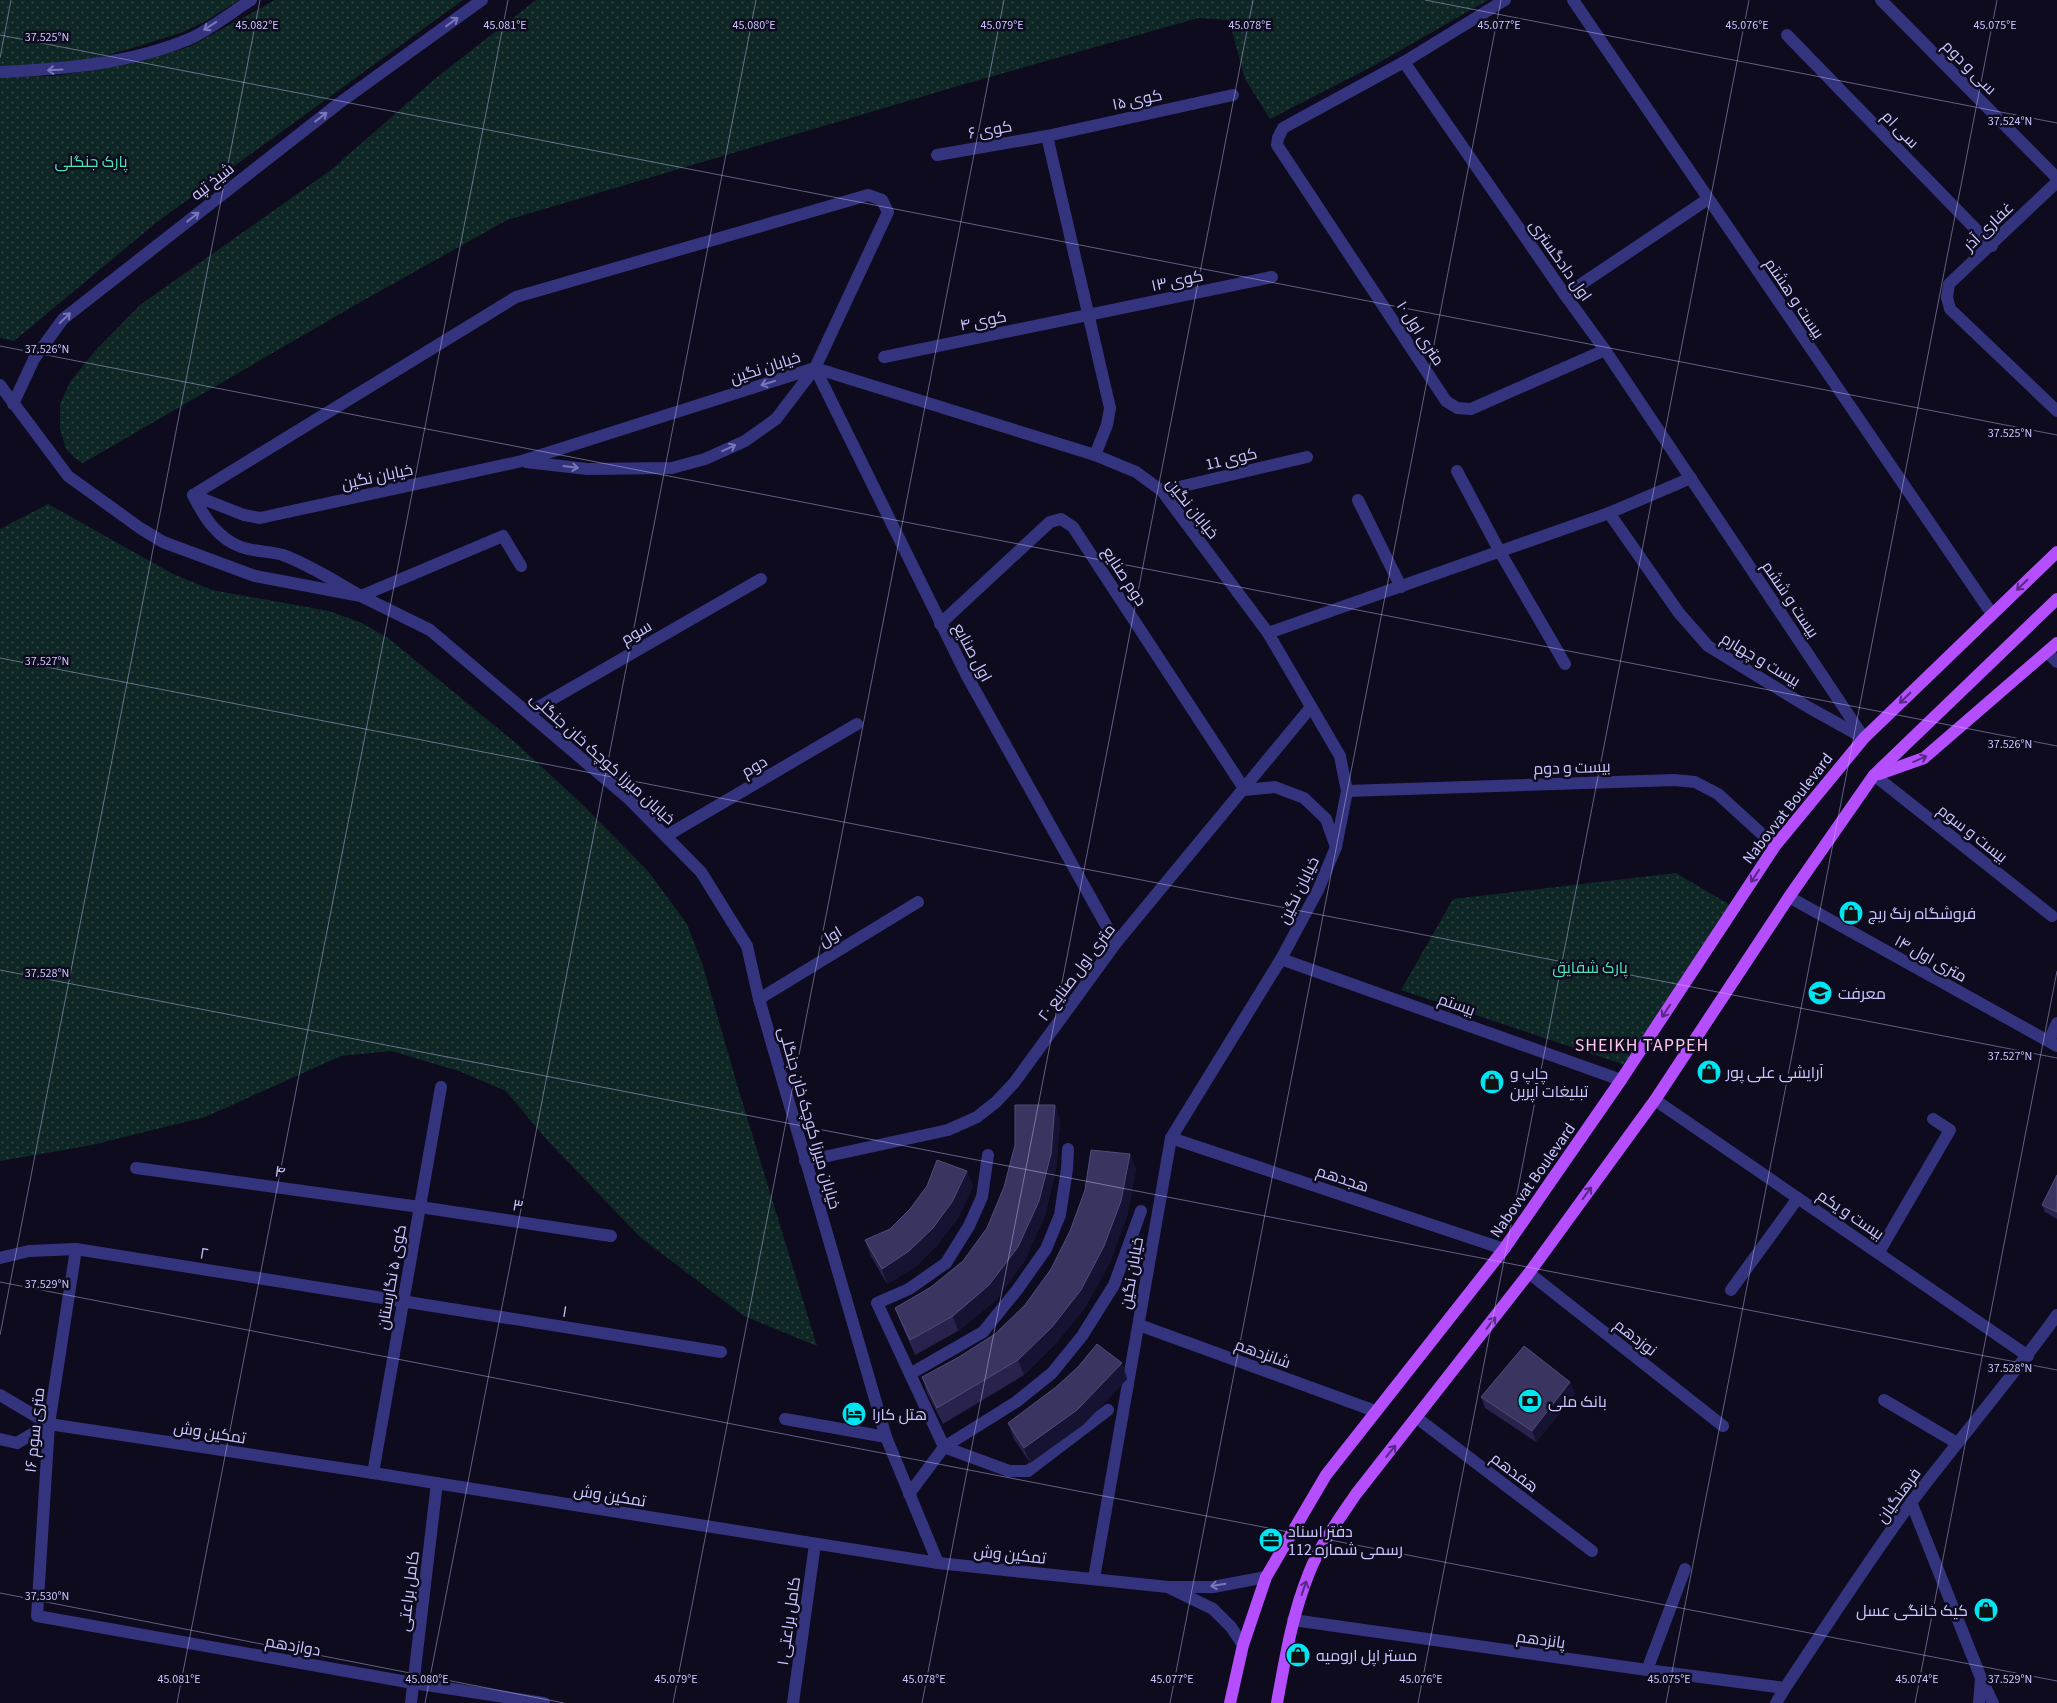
<svg xmlns="http://www.w3.org/2000/svg" width="2057" height="1703" viewBox="0 0 2057 1703" font-family="'Source Sans 3',Cairo,sans-serif">
  <defs>
    <pattern id="grass-dots" width="8" height="8" patternUnits="userSpaceOnUse" patternTransform="scale(1.25)"><rect width="8" height="8" fill="#0e2725"/><path d="M2 2h.1M6 6h.1" fill="none" stroke="#304546" stroke-width="1.8" stroke-linecap="round"/></pattern>
  </defs>
  <rect width="100%" height="100%" fill="#0d0b1d"/>
  <g fill="url(#grass-dots)">
    <path d="M0 0H239L206 21 183 32 136 47 86 61 0 67Z"/>
    <path d="M275 0H463L157 222 14 341 0 338V77L55 76 129 64 189 47Z"/>
    <path d="M536 0H1488L1373 66 1270 119 1245 79 1229 20 1198 18 958 86 507 220 364 300 83 463 76 459 66 449 60 429V404L70 382 95 351 140 305 331 170 436 78Z"/>
    <path d="M48 504 173 574 212 590 329 611 362 623 388 638 517 744 583 805 648 871 687 924 703 966 739 1091 817 1346 744 1316 640 1237 546 1139 506 1091 459 1071 391 1051 341 1056 205 1117 92 1145 0 1161V529Z"/>
    <path d="M1676 873 1732 906 1625 1065 1401 990 1453 899Z"/>
  </g>
  <g fill="none" stroke-linecap="round" stroke-linejoin="round">
    <g stroke="#34347e" stroke-width="12">
      <path d="M1505 0 1404 62 1283 128 1278 138 1277 145 1446 401 1457 408 1471 409 1605 350"/>
      <path d="M1573 0 1992 614"/>
      <path d="M1881 0 2057 178"/>
      <path d="M1787 35 1992 246"/>
      <path d="M1404 62 1565 295 1605 350 1864 738"/>
      <path d="M1047 136 1110 408 1107 425 1095 455"/>
      <path d="M937 155 1047 136 1233 95"/>
      <path d="M1565 295 1708 199"/>
      <path d="M1947 297 1950 309 2057 411"/>
      <path d="M884 357 1272 277"/>
      <path d="M815 368 967 676 1116 943"/>
      <path d="M1457 471 1500 552 1565 664"/>
      <path d="M1162 491 1307 457"/>
      <path d="M193 495 516 297 868 195 882 200 888 212 815 368 776 419 745 441 705 459 672 468 587 469 526 462"/>
      <path d="M1358 500 1401 587"/>
      <path d="M1609 513 1679 613 1708 646 1808 707 1860 736"/>
      <path d="M521 566 503 536 361 596C336 582 310 565 283 555 270 551 254 552 241 547 217 538 204 517 193 495L244 515 260 518 522 461 815 368 1095 455 1136 472 1162 491 1268 633 1340 756 1347 791 1336 847 1318 890 1281 959 1171 1138 1094 1578"/>
      <path d="M940 624 1050 522 1061 519 1073 527 1245 790 1275 787 1304 798 1326 819 1336 847"/>
      <path d="M1268 633 1609 513 1691 478"/>
      <path d="M2047 652 2057 662"/>
      <path d="M528 713 761 579"/>
      <path d="M1874 775 2052 916"/>
      <path d="M1347 791 1674 780 1695 782 1718 794 1775 846"/>
      <path d="M666 836 857 724"/>
      <path d="M1789 897 2057 1046"/>
      <path d="M1281 959 1621 1080"/>
      <path d="M759 999 918 902"/>
      <path d="M2049 1041 2057 1023"/>
      <path d="M1655 1100 2028 1356"/>
      <path d="M1171 1138 1504 1249"/>
      <path d="M988 1155 982 1197 969 1226 946 1263 909 1289 877 1303 944 1447 1016 1402 1052 1373 1082 1336 1114 1285 1141 1211"/>
      <path d="M805 1161 948 1130 977 1117 996 1102 1014 1083 1116 943 1311 707"/>
      <path d="M136 1168 420 1207 611 1236"/>
      <path d="M76 1249 49 1424 37 1616 413 1683 544 1703"/>
      <path d="M1879 1252 1950 1130 1933 1119"/>
      <path d="M0 1258 29 1251 76 1249 721 1352"/>
      <path d="M1529 1273 1723 1426"/>
      <path d="M1731 1290 1798 1198"/>
      <path d="M1139 1325 1375 1411"/>
      <path d="M910 1374 983 1332 1017 1290 1046 1249 1060 1215 1067 1169 1068 1149"/>
      <path d="M0 1395 49 1424 17 1443 0 1439"/>
      <path d="M1884 1400 1957 1443"/>
      <path d="M1417 1418 1592 1551"/>
      <path d="M785 1419 886 1437"/>
      <path d="M373 1473 441 1087"/>
      <path d="M909 1494 944 1447 1009 1471H1028L1108 1410"/>
      <path d="M1911 1502 1981 1678 1993 1703"/>
      <path d="M1293 1620 1647 1670 1785 1688"/>
      <path d="M1647 1670 1685 1569"/>
      <path d="M411 1703 437 1483"/>
      <path d="M793 1703 815 1544"/>
      <path d="M1776 1703 1785 1688C1827 1625 1868 1561 1913 1500 1960 1438 2011 1379 2057 1315"/>
      <path d="M1979 1703 1981 1678"/>
    </g>
    <g stroke="#34347e" stroke-width="12">
      <path d="M0 72C64 69 129 64 189 39 208 31 232 12 251 0"/>
      <path d="M1947 297 1949 284 2057 182"/>
      <path d="M0 385 68 476 140 528 163 542 255 576 361 596 430 630 629 799 701 872 747 946 759 999 886 1437 938 1563"/>
      <path d="M13 404 34 359 63 319 338 104 482 0"/>
      <path d="M49 1424 373 1473 938 1563 1168 1587H1213L1266 1577"/>
      <path d="M1170 1588 1213 1609 1231 1627 1243 1645"/>
    </g>
    <g stroke="#b44eff" stroke-width="12">
      <path d="M1879 774 1924 758 2057 643"/>
      <path d="M1230 1703 1243 1645 1266 1577 1326 1475 1504 1249 1621 1080 1775 846 1864 738 2057 552"/>
      <path d="M1277 1703C1285 1659 1292 1615 1309 1573 1320 1545 1339 1519 1356 1494L1529 1273 1655 1100 1789 897 1874 775 2057 599"/>
    </g>
  </g>
  <g fill="#28224c">
    <path d="M1055 1105 1060 1121 1056 1169 1045 1216 1024 1262 995 1301 958 1331 915 1355 901 1323 895 1308 931 1287 963 1261 987 1228Z"/>
    <path d="M1130 1154 1136 1170 1127 1216 1110 1262 1086 1306 1057 1342 1024 1375 943 1424 927 1393 922 1377 959 1357 995 1334 1025 1305 1051 1269Z"/>
    <path d="M2057 1175V1219L2045 1212 2042 1205Z"/>
    <path d="M973 1186 958 1218 938 1244 915 1267 887 1284 871 1256 865 1240 890 1229Z"/>
    <path d="M1122 1363 1127 1379 1083 1425 1030 1463 1014 1439 1008 1423Z"/>
    <path d="M1570 1382 1575 1394 1536 1442 1485 1408 1481 1397Z"/>
  </g>
  <g fill="#161231">
    <path d="M1055 1105 1060 1121 1056 1169 1045 1216 1024 1262 995 1301 958 1331 953 1316Z"/>
    <path d="M1130 1154 1136 1170 1127 1216 1110 1262 1086 1306 1057 1342 1024 1375 1018 1360Z"/>
    <path d="M967 1171 973 1186 958 1218 938 1244 915 1267 887 1284 882 1269Z"/>
    <path d="M1122 1363 1127 1379 1083 1425 1030 1463 1024 1448Z"/>
    <path d="M1570 1382 1575 1394 1536 1442 1532 1431Z"/>
  </g>
  <g fill="#3a3460" stroke="#504b79">
    <path d="M1015 1105H1055L1051 1154 1039 1201 1018 1247 989 1285 953 1316 910 1340 895 1308 931 1287 963 1261 987 1228 1004 1187 1015 1145Z"/>
    <path d="M1091 1150 1130 1154 1121 1201 1104 1246 1081 1290 1052 1327 1018 1360 937 1408 922 1377 959 1357 995 1334 1025 1305 1051 1269 1070 1231 1085 1190Z"/>
    <path d="M937 1160 967 1171 952 1202 933 1228 909 1251 882 1269 865 1240 890 1229 910 1209 927 1186Z"/>
    <path d="M2057 1175V1212L2042 1205Z"/>
    <path d="M1097 1344 1122 1363 1077 1410 1024 1448 1008 1423 1056 1387 1078 1367Z"/>
    <path d="M1524 1346 1570 1382 1532 1431 1481 1397Z"/>
  </g>
  <defs><path id="oneway-shaft" d="M-6 0H5M1.5-3L5.5 0L1.5 3" fill="none" stroke-width="1.6" stroke-linecap="round" stroke-linejoin="round" transform="scale(1.25)"/></defs>
  <g stroke="#7876b8">
    <use href="#oneway-shaft" transform="translate(452 22) rotate(-36)"/>
    <use href="#oneway-shaft" transform="translate(210 26) rotate(147)"/>
    <use href="#oneway-shaft" transform="translate(55 70) rotate(177)"/>
    <use href="#oneway-shaft" transform="translate(321 117) rotate(-38)"/>
    <use href="#oneway-shaft" transform="translate(193 217) rotate(-38)"/>
    <use href="#oneway-shaft" transform="translate(65 318) rotate(-44)"/>
    <use href="#oneway-shaft" transform="translate(768 383) rotate(162)"/>
    <use href="#oneway-shaft" transform="translate(729 448) rotate(-25)"/>
    <use href="#oneway-shaft" transform="translate(571 467) rotate(7)"/>
    <use href="#oneway-shaft" transform="translate(1218 1585) rotate(171)"/>
  </g>
  <g stroke="#582983">
    <use href="#oneway-shaft" transform="translate(2022 585) rotate(136)"/>
    <use href="#oneway-shaft" transform="translate(1905 698) rotate(136)"/>
    <use href="#oneway-shaft" transform="translate(1920 759) rotate(-24)"/>
    <use href="#oneway-shaft" transform="translate(1755 876) rotate(123)"/>
    <use href="#oneway-shaft" transform="translate(1666 1011) rotate(123)"/>
    <use href="#oneway-shaft" transform="translate(1587 1193) rotate(-54)"/>
    <use href="#oneway-shaft" transform="translate(1491 1323) rotate(-52)"/>
    <use href="#oneway-shaft" transform="translate(1391 1451) rotate(-51)"/>
    <use href="#oneway-shaft" transform="translate(1304 1588) rotate(-71)"/>
  </g>
  <path fill="none" stroke="#cac7ff" stroke-width="1" stroke-opacity="0.45" d="M1425 0 2057 123M0 35 2057 435M0 58 11 0M0 346 2057 746M0 658 2057 1058M0 970 2057 1370M0 1282 2057 1681M0 1335 260 0M0 1593 564 1703M177 1703 508 0M425 1703 756 0M673 1703 1004 0M922 1703 1253 0M1170 1703 1501 0M1418 1703 1749 0M1666 1703 1997 0M1915 1703 2057 971"/>
  <defs>
    <symbol id="shop-disc" viewBox="-11 -11 22 22"><circle r="9.5" fill="#00e5f2" stroke="#0d0b1d"/><path d="M-5-2.5h2.3a2.7 3.5 0 0 1 5.4 0H5L5.5 6h-11ZM-1.5-2.5h3a1.5 2.3 0 0 0-3 0Z" fill="#111"/></symbol>
    <symbol id="school-disc" viewBox="-11 -11 22 22"><circle r="9.5" fill="#00e5f2" stroke="#0d0b1d"/><path d="M0-5L7-2L0 1L-7-2ZM-4 1L0 2.5L4 1V4Q0 6-4 4Z" fill="#111"/></symbol>
    <symbol id="bank-disc" viewBox="-11 -11 22 22"><circle r="9.5" fill="#00e5f2" stroke="#0d0b1d"/><path d="M-6-4H6V4H-6ZM0-2.3a2.3 2.3 0 1 0 0 4.6a2.3 2.3 0 1 0 0-4.6Z" fill="#111"/></symbol>
    <symbol id="hotel-disc" viewBox="-11 -11 22 22"><circle r="9.5" fill="#00e5f2" stroke="#0d0b1d"/><path d="M-6-4.5h1.5V1H6V5H4.5V3h-9V5H-6ZM-4 0a1.8 1.8 0 1 1 3.6 0ZM.5 0V-2.5h3Q6-2.5 6 0Z" fill="#111"/></symbol>
    <symbol id="office-disc" viewBox="-11 -11 22 22"><circle r="9.5" fill="#00e5f2" stroke="#0d0b1d"/><path d="M-6-3h4V-5.5h4V-3h4V5H-6ZM-1-4.5V-3h2v-1.5ZM-6 0V1H6V0Z" fill="#111"/></symbol>
  </defs>
  <g fill-rule="evenodd">
    <use href="#shop-disc" x="1837" y="899" width="28" height="28"/>
    <use href="#school-disc" x="1806" y="979" width="28" height="28"/>
    <use href="#shop-disc" x="1695" y="1058" width="28" height="28"/>
    <use href="#shop-disc" x="1478" y="1068" width="28" height="28"/>
    <use href="#bank-disc" x="1516" y="1387" width="28" height="28"/>
    <use href="#hotel-disc" x="840" y="1400" width="28" height="28"/>
    <use href="#office-disc" x="1257" y="1526" width="28" height="28"/>
    <use href="#shop-disc" x="1972" y="1596" width="28" height="28"/>
    <use href="#shop-disc" x="1284" y="1641" width="28" height="28"/>
  </g>
  <g text-anchor="middle" stroke-width="5" stroke-linejoin="round" paint-order="stroke">
    <g font-size="16" fill="#cac7ff" stroke="#0d0b1d">
      <text transform="translate(1970 67) rotate(45)" y="6">سی و دوم</text>
      <text transform="translate(1137 99) rotate(-12)" y="6">کوی ۱۵</text>
      <text transform="translate(990 129) rotate(-10)" y="6">کوی ۶</text>
      <text transform="translate(1901 129) rotate(46)" y="6">سی ام</text>
      <text transform="translate(212 181) rotate(-38)" y="6">شیخ تپه</text>
      <text transform="translate(1988 226) rotate(-44)" y="6">غفاری آذر</text>
      <text transform="translate(1561 260) rotate(55)" y="6">اول دادگستری</text>
      <text transform="translate(1177 280) rotate(-12)" y="6">کوی ۱۳</text>
      <text transform="translate(1795 298) rotate(56)" y="6">بیست و هشتم</text>
      <text transform="translate(983 320) rotate(-11)" y="6">کوی ۴</text>
      <text transform="translate(1421 333) rotate(57)" y="6">۱۰ متری اول</text>
      <text transform="translate(765 367) rotate(-18)" y="6">خیابان نگین</text>
      <text transform="translate(1231 458) rotate(-13)" y="6">کوی 11</text>
      <text transform="translate(377 476) rotate(-12)" y="6">خیابان نگین</text>
      <text transform="translate(1193 508) rotate(51)" y="6">خیابان نگین</text>
      <text transform="translate(1125 576) rotate(57)" y="6">دوم صنایع</text>
      <text transform="translate(1791 599) rotate(56)" y="6">بیست و ششم</text>
      <text transform="translate(636 632) rotate(-30)" y="6">سوم</text>
      <text transform="translate(973 652) rotate(62)" y="6">اول صنایع</text>
      <text transform="translate(1761 659) rotate(31)" y="6">بیست و چهارم</text>
      <text transform="translate(603 758) rotate(42)" y="6">خیابان میرزا کوچک خان جنگلی</text>
      <text transform="translate(754 766) rotate(-30)" y="6">دوم</text>
      <text transform="translate(1572 767) rotate(-2)" y="6">بیست و دوم</text>
      <text transform="translate(1787 808) rotate(-52)" y="6">Nabovvat Boulevard</text>
      <text transform="translate(1973 833) rotate(38)" y="6">بیست و سوم</text>
      <text transform="translate(1298 890) rotate(-64)" y="6">خیابان نگین</text>
      <text transform="translate(830 936) rotate(-31)" y="6">اول</text>
      <text transform="translate(1931 958) rotate(29)" y="6">۱۴ متری اول</text>
      <text transform="translate(1076 972) rotate(-53)" y="6">۲۰ متری اول صنایع</text>
      <text transform="translate(1457 1004) rotate(20)" y="6">بیستم</text>
      <text transform="translate(810 1118) rotate(74)" y="6">خیابان میرزا کوچک خان جنگلی</text>
      <text transform="translate(280 1171) rotate(8)" y="6">۴</text>
      <text transform="translate(1343 1178) rotate(18)" y="6">هجدهم</text>
      <text transform="translate(1532 1180) rotate(-55)" y="6">Nabovvat Boulevard</text>
      <text transform="translate(518 1205) rotate(9)" y="6">۳</text>
      <text transform="translate(1851 1214) rotate(34)" y="6">بیست و یکم</text>
      <text transform="translate(204 1253) rotate(9)" y="6">۲</text>
      <text transform="translate(1131 1273) rotate(-80)" y="6">خیابان نگین</text>
      <text transform="translate(391 1277) rotate(-80)" y="6">کوی ۵ نگارستان</text>
      <text transform="translate(565 1311) rotate(9)" y="6">۱</text>
      <text transform="translate(1636 1337) rotate(38)" y="6">نوزدهم</text>
      <text transform="translate(1263 1353) rotate(20)" y="6">شانزدهم</text>
      <text transform="translate(34 1430) rotate(-84)" y="6">۱۶ متری سوم</text>
      <text transform="translate(210 1432) rotate(9)" y="6">تمکین وش</text>
      <text transform="translate(1515 1472) rotate(37)" y="6">هفدهم</text>
      <text transform="translate(610 1495) rotate(9)" y="6">تمکین وش</text>
      <text transform="translate(1898 1495) rotate(-54)" y="6">فرهنگیان</text>
      <text transform="translate(1010 1554) rotate(6)" y="6">تمکین وش</text>
      <text transform="translate(408 1591) rotate(-83)" y="6">کامل براعتی</text>
      <text transform="translate(788 1621) rotate(-82)" y="6">کامل براعتی ۱</text>
      <text transform="translate(1541 1639) rotate(8)" y="6">پانزدهم</text>
      <text transform="translate(293 1645) rotate(10)" y="6">دوازدهم</text>
    </g>
    <g font-size="16" fill="#4fe3b6" stroke="#0d0b1d">
      <text x="91" y="167">پارک جنگلی</text>
      <text x="1590" y="973">پارک شقایق</text>
    </g>
    <g font-size="16" fill="#cac7ff" stroke="#0d0b1d" text-anchor="start">
      <text x="1868" y="919">فروشگاه رنگ ریچ</text>
      <text x="1838" y="999">معرفت</text>
      <text x="1726" y="1078">آرایشی علی پور</text>
      <text x="1510" y="1079">چاپ و<tspan x="1510" dy="18">تبلیغات آپرین</tspan></text>
      <text x="1548" y="1407">بانک ملی</text>
      <text x="872" y="1420">هتل کارا</text>
      <text x="1288" y="1537">دفتر اسناد<tspan x="1288" dy="18">رسمی شماره 112</tspan></text>
      <text x="1968" y="1616" text-anchor="end">کیک خانگی عسل</text>
      <text x="1316" y="1661">مستر اپل ارومیه</text>
    </g>
    <g font-size="18" letter-spacing="1" fill="#ffc9ee" stroke="#0d0b1d">
      <text x="1642" y="1051">SHEIKH TAPPEH</text>
    </g>
  </g>
  <g font-size="12" text-anchor="middle" fill="#cac7ff" stroke="#0d0b1d" stroke-width="5" stroke-linejoin="round" paint-order="stroke">
    <text x="257" y="29">45.082°E</text>
    <text x="505" y="29">45.081°E</text>
    <text x="754" y="29">45.080°E</text>
    <text x="1002" y="29">45.079°E</text>
    <text x="1250" y="29">45.078°E</text>
    <text x="1499" y="29">45.077°E</text>
    <text x="1747" y="29">45.076°E</text>
    <text x="1995" y="29">45.075°E</text>
    <text x="47" y="41">37.525°N</text>
    <text x="2010" y="125">37.524°N</text>
    <text x="47" y="353">37.526°N</text>
    <text x="2010" y="437">37.525°N</text>
    <text x="47" y="665">37.527°N</text>
    <text x="2010" y="748">37.526°N</text>
    <text x="47" y="977">37.528°N</text>
    <text x="2010" y="1060">37.527°N</text>
    <text x="47" y="1288">37.529°N</text>
    <text x="2010" y="1372">37.528°N</text>
    <text x="47" y="1600">37.530°N</text>
    <text x="179" y="1683">45.081°E</text>
    <text x="427" y="1683">45.080°E</text>
    <text x="676" y="1683">45.079°E</text>
    <text x="924" y="1683">45.078°E</text>
    <text x="1172" y="1683">45.077°E</text>
    <text x="1421" y="1683">45.076°E</text>
    <text x="1669" y="1683">45.075°E</text>
    <text x="1917" y="1683">45.074°E</text>
    <text x="2010" y="1683">37.529°N</text>
  </g>
</svg>
